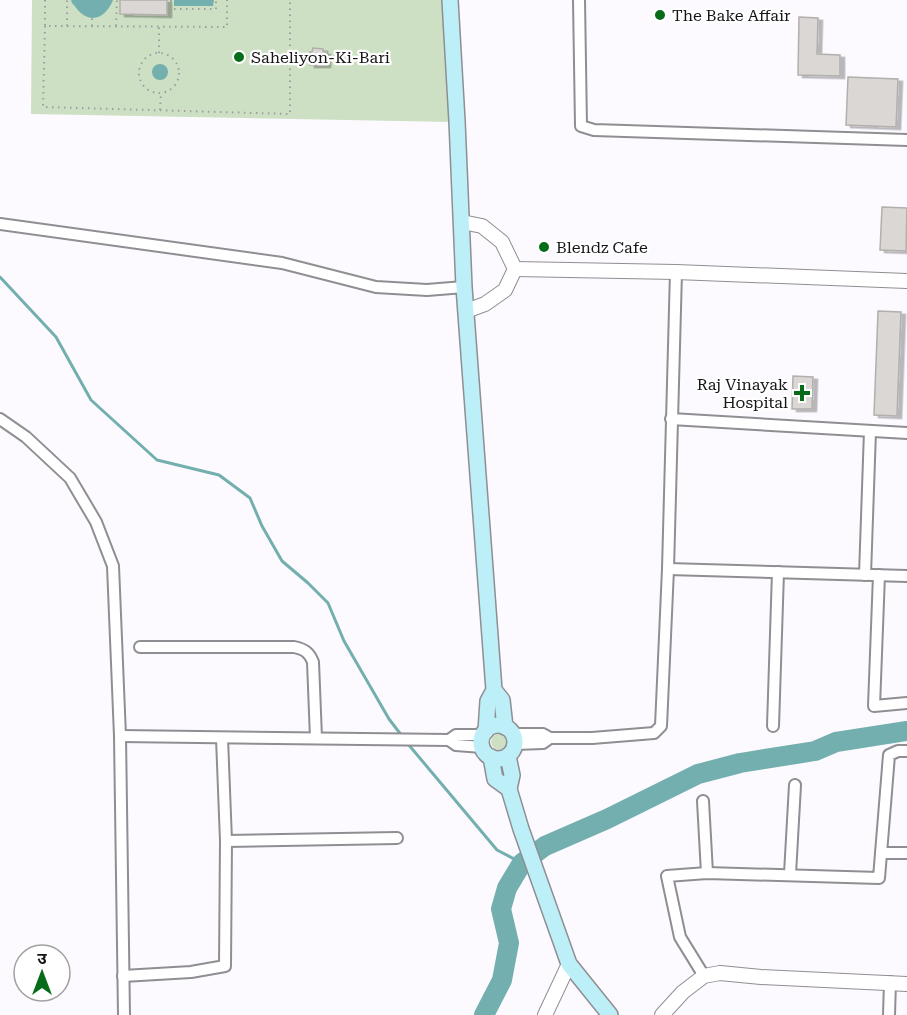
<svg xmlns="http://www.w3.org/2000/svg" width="907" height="1015" viewBox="0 0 907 1015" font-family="'Roboto Serif','Noto Sans Devanagari',serif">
  <defs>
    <filter id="shadow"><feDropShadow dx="4.5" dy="2.5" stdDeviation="0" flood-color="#0004"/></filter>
  </defs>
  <rect width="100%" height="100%" fill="#fcfaff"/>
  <g fill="#cde0c4">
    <path d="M32 0H444L450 122 31 114Z"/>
    <circle cx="499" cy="742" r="8"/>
  </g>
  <g fill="#73afae">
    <path d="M71 0H113C108 13 96 24 82 14 78 11 75 6 72 3Z"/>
    <path d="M174 0H214L213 6H174Z"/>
    <circle cx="160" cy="72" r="8"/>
  </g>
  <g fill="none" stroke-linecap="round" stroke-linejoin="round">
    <g stroke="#73afae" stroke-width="3">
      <path d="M0 277 56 337 91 400 157 460 219 475 250 498 262 526 282 561 308 583 328 603 344 641 389 719 402 736"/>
      <path d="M408 744 497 850 522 863"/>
    </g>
    <path stroke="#73afae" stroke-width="20" d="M484 1015 502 980 509 943 501 909 507 888 522 863 545 846 607 819 698 774 740 763 815 751 836 742 907 731"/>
  </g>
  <g fill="#dbd7d4" stroke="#b3afac" stroke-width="1.5" filter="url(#shadow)">
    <path d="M120 0H167V15L120 14Z"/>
    <path d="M799 17 818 18 817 54 840 55V76L798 75Z"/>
    <path d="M313 48 323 49V52H326V65H310V52H312Z"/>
    <path d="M848 77 898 79 896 127 846 125Z"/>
    <path d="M882 207 907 208 906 251 880 250Z"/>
    <path d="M878 311 901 312 897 416 874 415Z"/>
    <path d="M793 376 813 377 812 409H792Z"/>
  </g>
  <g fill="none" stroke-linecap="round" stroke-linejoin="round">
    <defs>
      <g id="minor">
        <path d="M579 0 581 126 594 130 907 140"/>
        <path d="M0 224 282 263 376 287 427 290 464 287"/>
        <path d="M0 419 26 437 70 478 96 522 113 566 120 736 124 1015"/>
        <path d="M671 419 907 433"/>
        <path d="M668 569 907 576"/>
        <path d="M865 575 870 431"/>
        <path d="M879 575 874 706 907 703"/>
        <path d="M140 647H294C304 649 309 652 313 662L316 738"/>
        <path d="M773 726 778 572"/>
        <path d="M513 734H543L550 738H592L654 733 661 726 668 569 676 272"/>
        <path d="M120 736 449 740 456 745 482 747"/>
        <path d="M449 740 456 735H483"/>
        <path d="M515 744 543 743 550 738"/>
        <path d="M703 801 707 873"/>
        <path d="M226 841 397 838"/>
        <path d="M881 853H907"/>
        <path d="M790 874 795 785"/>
        <path d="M123 976 191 972 225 966 226 841 222 738"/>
        <path d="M704 976 680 937 667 876 707 873 879 878 889 755 898 751H907"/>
        <path d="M889 1015 890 982"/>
      </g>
      <g id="tertiary">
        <path d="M462 222 482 226 502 242 515 269 505 290 485 304 466 311"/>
        <path d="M515 269 676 272 907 281"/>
        <path d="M545 1015 569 964"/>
        <path d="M662 1015 683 992 704 976 720 973 761 977 907 984"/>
      </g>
      <g id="secondary">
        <path d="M450 0 457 121 464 287 494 690 488 701 486 731"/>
        <path d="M494 690 502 700 505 727"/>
        <circle cx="498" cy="742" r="17"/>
        <path d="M508 756 512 775 509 789 521 829 569 964 610 1015"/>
        <path d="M491 757 495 779 509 789"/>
      </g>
    </defs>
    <use href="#minor" stroke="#8f8e92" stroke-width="14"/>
    <use href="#tertiary" stroke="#8f8e92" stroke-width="16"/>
    <use href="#secondary" stroke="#8f8e92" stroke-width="18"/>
    <g stroke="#9e9da0" stroke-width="2" stroke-dasharray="1.5 4.5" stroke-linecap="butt">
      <path d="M45 0V26L227 27V0"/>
      <path d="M171 0V9H216V0"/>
      <path d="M45 26 43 107 290 114V0"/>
      <path d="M67 26V0"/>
      <path d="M92 26V18"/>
      <path d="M116 26 117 0"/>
      <circle cx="159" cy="73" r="20"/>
      <path d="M159 53V27"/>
      <path d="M160 110 161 93"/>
    </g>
    <use href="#minor" stroke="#fff" stroke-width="10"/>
    <use href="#tertiary" stroke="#fff" stroke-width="14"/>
    <use href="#secondary" stroke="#bdeff8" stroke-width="15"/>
  </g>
  <g fill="#076c19" stroke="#fff" stroke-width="2">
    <circle cx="660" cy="15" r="6"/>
    <circle cx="239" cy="57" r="6"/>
    <circle cx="544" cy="247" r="6"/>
    <path d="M799 384h6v6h6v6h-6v6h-6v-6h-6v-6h6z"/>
  </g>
  <g text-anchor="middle" stroke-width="4.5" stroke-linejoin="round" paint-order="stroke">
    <g font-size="16" fill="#161517" stroke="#fff" text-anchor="start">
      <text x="672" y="21">The Bake Affair</text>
      <text x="251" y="63">Saheliyon-Ki-Bari</text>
      <text x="556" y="253">Blendz Cafe</text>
      <text x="788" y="390" text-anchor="end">Raj Vinayak<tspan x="788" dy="18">Hospital</tspan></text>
    </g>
  </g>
  <g transform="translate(42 973)"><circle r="28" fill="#ffffff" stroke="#a2a1a2" stroke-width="1.5"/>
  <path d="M0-4.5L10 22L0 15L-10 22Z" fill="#076c19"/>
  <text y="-9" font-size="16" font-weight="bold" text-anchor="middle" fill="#161517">उ</text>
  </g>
</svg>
